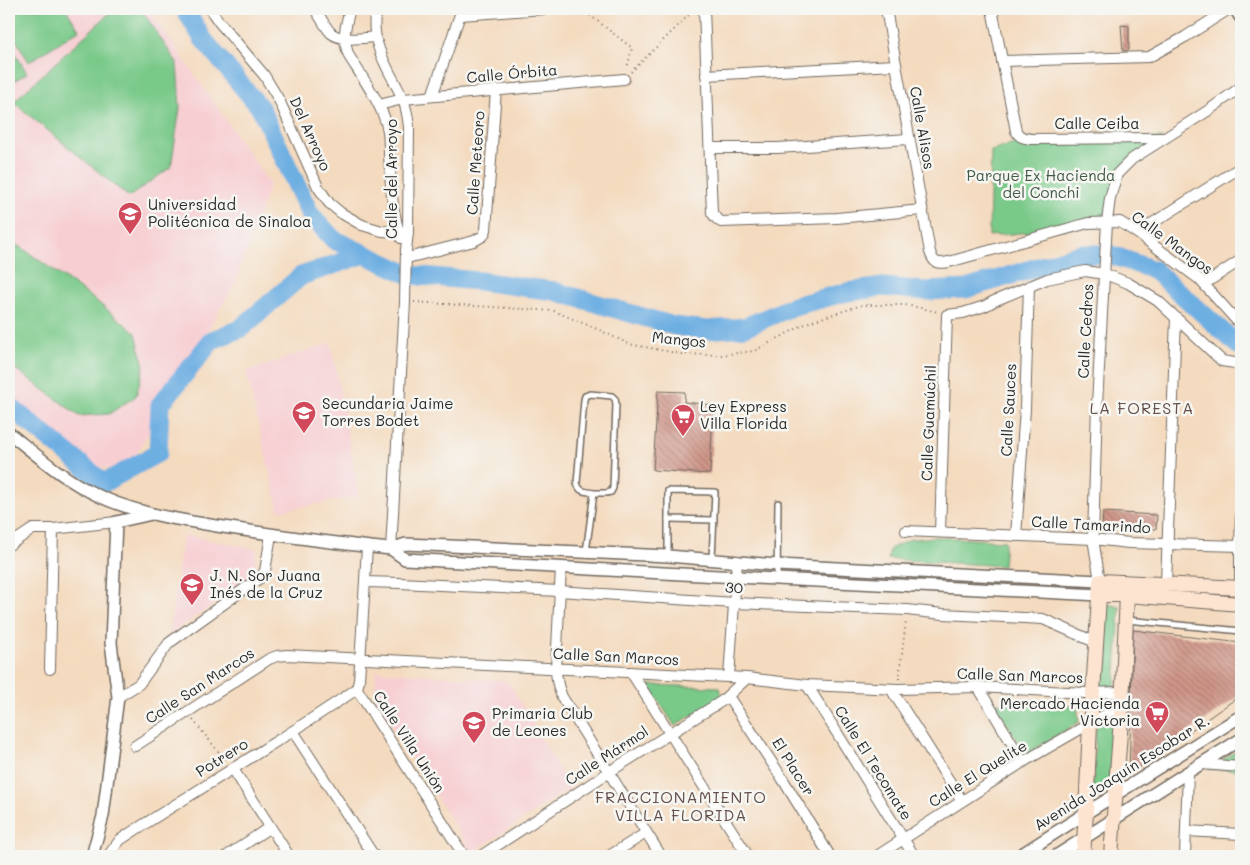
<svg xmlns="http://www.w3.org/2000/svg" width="1250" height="865" viewBox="0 0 1250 865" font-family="Mali,sans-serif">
  <defs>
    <pattern id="building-back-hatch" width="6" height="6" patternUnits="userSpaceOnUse" patternTransform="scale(1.25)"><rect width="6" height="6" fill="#d09689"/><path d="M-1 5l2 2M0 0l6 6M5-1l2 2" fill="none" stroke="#a97b70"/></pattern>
  </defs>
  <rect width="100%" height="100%" fill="#f6f6f2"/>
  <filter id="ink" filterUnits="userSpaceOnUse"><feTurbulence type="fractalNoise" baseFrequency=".02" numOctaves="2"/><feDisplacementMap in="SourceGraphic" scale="10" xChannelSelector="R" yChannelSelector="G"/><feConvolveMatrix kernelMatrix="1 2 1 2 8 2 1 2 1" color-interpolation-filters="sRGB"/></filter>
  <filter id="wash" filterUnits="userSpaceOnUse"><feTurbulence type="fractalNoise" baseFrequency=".0096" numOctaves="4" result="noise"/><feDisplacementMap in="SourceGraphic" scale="20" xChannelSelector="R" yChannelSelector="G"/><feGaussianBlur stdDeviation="1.12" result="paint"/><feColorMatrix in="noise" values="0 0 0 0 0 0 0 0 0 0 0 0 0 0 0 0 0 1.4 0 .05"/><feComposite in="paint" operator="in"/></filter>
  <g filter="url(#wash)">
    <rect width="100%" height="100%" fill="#f4dabe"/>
    <g fill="#f7cfd3">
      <path d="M9 9H149L270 184 234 285 127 470 76 465 9 420Z"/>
      <path d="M331 343 359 496 279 511 246 372Z"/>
      <path d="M183 535 257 549 253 577 169 635Z"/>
      <path d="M376 671 508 681 570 788 472 853 375 700Z"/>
    </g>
    <g fill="#79c989" stroke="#527a5a">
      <path d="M9 9H66L79 30 29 62 9 28Z"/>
      <path d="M114 9H141L177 63 180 108 171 167 129 197 13 102Z"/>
      <path d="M9 43 27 73 9 84Z"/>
      <path d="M1163 138 1123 168 1104 222 1065 229 989 236 991 151 1031 139Z"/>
      <path d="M9 241 25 250 95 300 136 333 144 366 136 396 109 414 79 416 9 364Z"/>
      <path d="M936 537 1005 541 1003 566 888 559 890 549 910 539Z"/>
      <path d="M1106 604 1120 607 1115 686 1098 688Z"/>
      <path d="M648 685 720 687 722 696 675 726Z"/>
      <path d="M994 703 1077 706 1079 722 1026 754Z"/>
      <path d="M1115 715 1108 789 1092 800 1096 727Z"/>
      <path d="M1241 748V770L1208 769Z"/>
    </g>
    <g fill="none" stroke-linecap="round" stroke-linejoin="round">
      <g stroke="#6eafe2" stroke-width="19">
        <path d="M185 9 203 39 261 109 310 214 334 240 410 275 479 281 554 291 674 326 707 330 745 327 794 306 847 292 883 287 926 291 966 289 1080 254H1109L1154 270 1238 345 1241 346"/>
        <path d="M9 406 104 483 158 453 160 405 212 340 240 329 301 276 365 254"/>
      </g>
    </g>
    <g id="blocks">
      <g fill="url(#building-back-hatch)">
        <path d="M1121 25 1129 26V50L1123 51Z"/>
        <path d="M658 391 685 392 684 402 713 405 710 474 653 470Z"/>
        <path d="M1103 512 1157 515 1156 529 1102 526Z"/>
        <path d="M1133 630 1241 643V695L1129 774Z"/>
      </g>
    </g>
  </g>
  <g filter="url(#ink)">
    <use href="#blocks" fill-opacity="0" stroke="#71685e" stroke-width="1"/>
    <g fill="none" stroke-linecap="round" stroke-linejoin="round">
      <defs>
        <g id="service">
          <path d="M668 519 714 520"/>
          <path d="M586 552 594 493C585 491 580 493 577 483L584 400 585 396 590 394 612 396 615 399 616 404 613 488 611 492 606 493H594"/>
          <path d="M668 555V491L715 492 712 559"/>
          <path d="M777 578 778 503"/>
          <path d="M1127 620 1241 631"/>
        </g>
        <g id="minor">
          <path d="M210 9 219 22 264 75 279 100 318 187 329 203 341 213 362 225 382 231 408 232"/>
          <path d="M315 9C320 16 325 27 331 33 342 42 362 38 375 37"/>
          <path d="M350 9C345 27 342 38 349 56 362 77 384 107 388 131 389 139 389 147 389 154 391 183 391 210 401 238"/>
          <path d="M376 9C370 36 382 59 395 83 398 89 401 94 403 100 407 109 408 118 409 127L408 232 406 250 405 302 391 549"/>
          <path d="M704 9 712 213 716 218 721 222 837 218 922 210"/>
          <path d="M886 9 930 252C934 264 937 264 949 262L1088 223 1120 222 1137 233 1199 279 1237 321 1241 325"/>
          <path d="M992 9 1016 131C1020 138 1024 138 1031 139L1162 138"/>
          <path d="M461 15 544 9"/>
          <path d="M1002 61 1149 57 1185 37 1229 9"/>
          <path d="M706 75 895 65"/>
          <path d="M432 96 462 9"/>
          <path d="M379 105 403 99 624 79"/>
          <path d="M710 148H778L908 139"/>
          <path d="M1137 233 1241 167"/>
          <path d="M407 258 474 241 483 236 486 230 496 90"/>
          <path d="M1204 284 1241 260"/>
          <path d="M906 531 1093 539 1129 543 1241 546"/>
          <path d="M940 532 947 315 963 313 985 306 994 301 1047 279 1085 271 1105 274 1128 283 1158 301 1222 361 1241 364"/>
          <path d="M1016 536 1025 409 1029 286"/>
          <path d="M9 545 33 529H53L116 522"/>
          <path d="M367 547 359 680 357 689 464 856"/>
          <path d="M561 567 556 669C556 679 558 687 562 697L661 856"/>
          <path d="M1100 581 1093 539 1097 405 1107 222 1110 198 1117 174 1132 159 1209 110 1241 87"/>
          <path d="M365 582 400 583 559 591 734 603 907 610 943 614 1043 619 1097 643"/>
          <path d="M1166 584 1176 318"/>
          <path d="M1240 588V546L1241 516"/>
          <path d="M50 669 53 529"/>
          <path d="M631 672 748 856"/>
          <path d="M729 677 737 561"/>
          <path d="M807 685 914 856"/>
          <path d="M978 687 1023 762"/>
          <path d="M891 689 962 801"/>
          <path d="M728 696 782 778 830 856"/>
          <path d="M118 697 139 684 169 643 261 577 265 571 271 535"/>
          <path d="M293 731 374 856"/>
          <path d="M135 746 269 659 277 656 287 655 747 678 807 685 898 689 978 687 1085 693 1122 692"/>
          <path d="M1201 764 1241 767"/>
          <path d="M233 769 289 856"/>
          <path d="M1186 831 1241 834"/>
          <path d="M108 856 120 840 135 830 293 731 357 689"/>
          <path d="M227 856 270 827"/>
          <path d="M481 856 609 772 722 701 747 678"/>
          <path d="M609 856 646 833"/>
          <path d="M877 856 1023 762 1122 705"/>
          <path d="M1185 856 1188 772"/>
        </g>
        <g id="tertiary">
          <path d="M1235 9 1241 18"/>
          <path d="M9 433C34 453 60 476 89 491 128 512 174 519 217 526 275 535 333 543 391 549L406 544 668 556 777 565 1100 581"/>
          <path d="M391 549 405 559 737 577 1100 595"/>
          <path d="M92 856 103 816 118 697 111 643 116 522 152 514"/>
          <path d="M1019 856 1086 813 1241 716"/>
          <path d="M1056 856 1188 772 1241 739"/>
        </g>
        <g id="secondary">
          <path d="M1100 595H1127L1241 604"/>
          <path d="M1083 856 1086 813 1090 724 1093 693 1100 581 1241 588"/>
          <path d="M1111 856 1122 705 1127 595 1123 582"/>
        </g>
      </defs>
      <use href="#service" stroke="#71685e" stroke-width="8"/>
      <use href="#minor" stroke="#71685e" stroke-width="12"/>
      <use href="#tertiary" stroke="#71685e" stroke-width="14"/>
      <use href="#secondary" stroke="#71685e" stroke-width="16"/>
      <g stroke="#71685e" stroke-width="2" stroke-dasharray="1 4" stroke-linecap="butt">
        <path d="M582 9 632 48 627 68"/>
        <path d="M631 72 694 10"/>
        <path d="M414 302 554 311 597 329 629 344 681 354 720 355 754 351 809 322 862 305H905L921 308 938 312"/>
        <path d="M899 679 906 620"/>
        <path d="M193 720 226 761"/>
      </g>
      <use href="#service" stroke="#fff" stroke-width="5"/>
      <use href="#minor" stroke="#fff" stroke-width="10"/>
      <use href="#tertiary" stroke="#fff" stroke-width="11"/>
      <use href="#secondary" stroke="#fde4d1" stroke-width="14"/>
    </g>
  </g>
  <defs>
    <symbol id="university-pin" viewBox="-11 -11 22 30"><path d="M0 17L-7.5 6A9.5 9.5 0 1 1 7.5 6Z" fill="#d1495b" stroke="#f6f6f2"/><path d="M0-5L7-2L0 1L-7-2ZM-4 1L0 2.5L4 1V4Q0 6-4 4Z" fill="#fff"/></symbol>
    <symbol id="school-pin" viewBox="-11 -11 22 30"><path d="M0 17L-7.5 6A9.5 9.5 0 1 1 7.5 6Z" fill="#d1495b" stroke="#f6f6f2"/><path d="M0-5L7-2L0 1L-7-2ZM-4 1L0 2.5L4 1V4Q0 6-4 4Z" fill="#fff"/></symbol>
    <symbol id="supermarket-pin" viewBox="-11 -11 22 30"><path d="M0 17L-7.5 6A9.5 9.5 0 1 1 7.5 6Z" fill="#d1495b" stroke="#f6f6f2"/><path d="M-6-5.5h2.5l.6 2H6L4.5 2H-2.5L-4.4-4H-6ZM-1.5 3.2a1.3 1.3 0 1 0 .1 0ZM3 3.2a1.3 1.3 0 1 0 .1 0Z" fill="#fff"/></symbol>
  </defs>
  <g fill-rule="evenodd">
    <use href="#university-pin" x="116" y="200" width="28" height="38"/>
    <use href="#school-pin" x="290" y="399" width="28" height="38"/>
    <use href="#supermarket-pin" x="669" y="402" width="28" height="38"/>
    <use href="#school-pin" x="178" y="571" width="28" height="38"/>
    <use href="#supermarket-pin" x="1143" y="699" width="28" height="38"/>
    <use href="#school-pin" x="460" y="709" width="28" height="38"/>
  </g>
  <g text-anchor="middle" stroke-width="5" stroke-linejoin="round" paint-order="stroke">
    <g font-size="15" fill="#2b2b2b" stroke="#f6f6f2">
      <text transform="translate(512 74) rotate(-5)" y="5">Calle Órbita</text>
      <text x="1097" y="129">Calle Ceiba</text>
      <text transform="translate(922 128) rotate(80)" y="5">Calle Alisos</text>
      <text transform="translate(310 134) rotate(66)" y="5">Del Arroyo</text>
      <text transform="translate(476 163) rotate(-86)" y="5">Calle Meteoro</text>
      <text transform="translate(392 179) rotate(-90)" y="5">Calle del Arroyo</text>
      <text transform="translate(1172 243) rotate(36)" y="5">Calle Mangos</text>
      <text transform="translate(1086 331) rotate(-87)" y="5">Calle Cedros</text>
      <text transform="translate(679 340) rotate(6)" y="5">Mangos</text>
      <text transform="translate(1009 410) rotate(-87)" y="5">Calle Sauces</text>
      <text transform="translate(929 423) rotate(-88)" y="5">Calle Guamúchil</text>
      <text transform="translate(1091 525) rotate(3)" y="5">Calle Tamarindo</text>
      <text transform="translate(734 588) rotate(3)" y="5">30</text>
      <text transform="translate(616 657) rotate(3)" y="5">Calle San Marcos</text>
      <text transform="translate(1020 676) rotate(2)" y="5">Calle San Marcos</text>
      <text transform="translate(200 686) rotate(-33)" y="5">Calle San Marcos</text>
      <text transform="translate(409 742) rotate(57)" y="5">Calle Villa Unión</text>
      <text transform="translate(607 756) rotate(-33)" y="5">Calle Mármol</text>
      <text transform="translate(222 758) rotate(-32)" y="5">Potrero</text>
      <text transform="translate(873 763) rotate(58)" y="5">Calle El Tecomate</text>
      <text transform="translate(793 767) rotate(58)" y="5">El Placer</text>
      <text transform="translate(1122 773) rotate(-32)" y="5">Avenida Joaquín Escobar R.</text>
      <text transform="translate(978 774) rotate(-32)" y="5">Calle El Quelite</text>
    </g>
    <g font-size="15" fill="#425a47" stroke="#f6f6f2">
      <text x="1041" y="181">Parque Ex Hacienda<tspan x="1041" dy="17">del Conchi</tspan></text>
    </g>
    <g font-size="15" fill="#2b2b2b" stroke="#f6f6f2" text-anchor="start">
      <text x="148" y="210">Universidad<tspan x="148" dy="17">Politécnica de Sinaloa</tspan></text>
      <text x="322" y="409">Secundaria Jaime<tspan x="322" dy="17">Torres Bodet</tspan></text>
      <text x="700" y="412">Ley Express<tspan x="700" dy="17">Villa Florida</tspan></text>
      <text x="210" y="581">J. N. Sor Juana<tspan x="210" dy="17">Inés de la Cruz</tspan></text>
      <text x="1140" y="709" text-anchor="end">Mercado Hacienda<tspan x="1140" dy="17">Victoria</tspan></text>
      <text x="492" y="719">Primaria Club<tspan x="492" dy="17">de Leones</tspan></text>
    </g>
    <g font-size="16" letter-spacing="1" fill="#65504c" stroke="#f6f6f2">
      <text x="1142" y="414">LA FORESTA</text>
      <text x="681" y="803">FRACCIONAMIENTO<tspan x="681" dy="18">VILLA FLORIDA</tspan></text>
    </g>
  </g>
  <rect width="1250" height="865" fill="none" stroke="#f6f6f2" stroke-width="30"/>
</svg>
